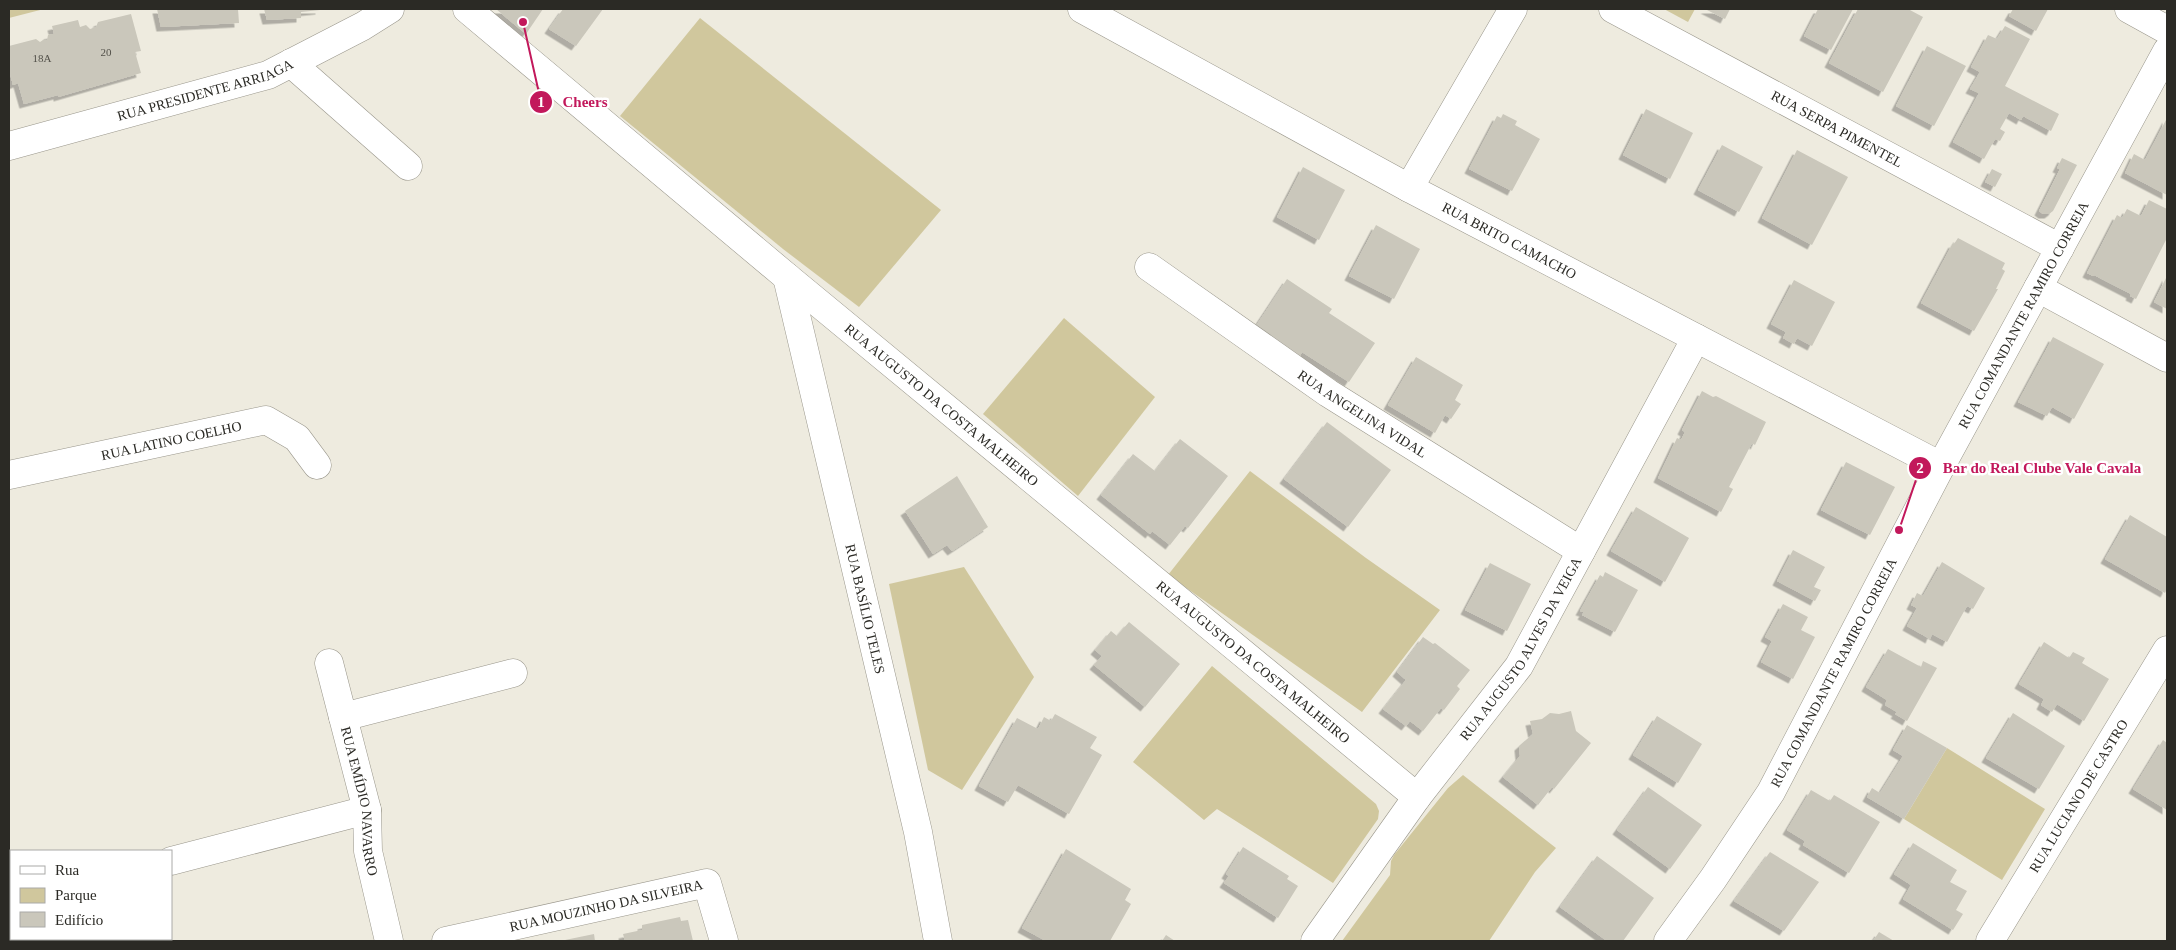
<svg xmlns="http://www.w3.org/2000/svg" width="2176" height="950" viewBox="0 0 2176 950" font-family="Georgia,serif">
  <defs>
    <filter id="shadow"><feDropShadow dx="-4.5" dy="4.5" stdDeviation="0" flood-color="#0004"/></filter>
  </defs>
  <rect width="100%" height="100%" fill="#eeebdf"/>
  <g fill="#d0c79d">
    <path d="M9 9H44L9 18Z"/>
    <path d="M1664 9H1695L1688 22Z"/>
    <path d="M700 18 941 210 859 307 783 249 620 116Z"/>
    <path d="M1064 318 1155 397 1078 496 983 414Z"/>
    <path d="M1250 471 1366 558 1440 610 1362 712 1168 575Z"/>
    <path d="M964 567 1034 677 962 790 928 770 889 584Z"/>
    <path d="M1212 666 1376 804 1379 811 1378 819 1333 883 1217 809 1204 820 1133 762Z"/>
    <path d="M1947 748 2045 809 2002 880 1904 819Z"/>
    <path d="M1463 775 1556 848 1535 872 1489 941H1342L1390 875 1391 861 1394 855 1448 788Z"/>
  </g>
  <g fill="#cac7bb" filter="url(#shadow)">
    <path d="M157 9H238L239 23 161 27Z"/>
    <path d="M264 9H320V10L301 12V18L267 20Z"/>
    <path d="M496 9H543L526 34Z"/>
    <path d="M563 9H603L576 46 549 29Z"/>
    <path d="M1705 9H1730L1725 19Z"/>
    <path d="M1818 9H1853L1831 50 1804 36Z"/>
    <path d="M1858 9H1908L1923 17 1883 92 1829 63Z"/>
    <path d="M2013 9H2048L2036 31 2009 16Z"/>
    <path d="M131 14 141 51 135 52 141 73 58 97V95L24 104 18 83 13 85 9 70V46L36 39 40 42 43 40H47L48 35 54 34 52 26 78 20 80 27 86 25 90 29 96 27 98 22Z"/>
    <path d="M2005 26 2030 39 2005 86 2059 114 2051 131 2023 116 2021 120 2009 113 2000 129 2005 132 2000 141 1995 139 1984 159 1953 142 1979 93 1970 89 1980 72 1971 67 1988 35 1997 39Z"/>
    <path d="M1927 46 1966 66 1934 126 1896 106Z"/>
    <path d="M1646 109 1693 133 1670 179 1623 155Z"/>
    <path d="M1503 114 1517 121 1515 125 1540 139 1512 191 1469 169 1497 116 1501 118Z"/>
    <path d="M2167 118V195L2125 173 2134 154 2145 160Z"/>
    <path d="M1722 145 1763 167 1739 212 1698 190Z"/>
    <path d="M1797 150 1848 177 1812 245 1762 218Z"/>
    <path d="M2062 158 2077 165 2053 211 2049 214H2043L2039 211 2060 169 2057 168Z"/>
    <path d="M1303 167 1345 190 1319 240 1277 217Z"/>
    <path d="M1992 169 2002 174 1995 187 1985 182Z"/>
    <path d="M2149 200 2167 209V238L2136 299 2130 296 2131 294 2094 275 2093 276 2087 273 2117 215 2122 218 2127 209 2141 216Z"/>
    <path d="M1376 225 1420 249 1394 299 1349 276Z"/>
    <path d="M1958 238 2005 263 2002 269 2005 271 1996 289H1998L1974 331 1921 303 1953 243 1954 244Z"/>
    <path d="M2167 276V309L2154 302Z"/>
    <path d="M1287 279 1332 309 1329 313 1375 343 1349 382 1302 352 1300 356 1256 326Z"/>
    <path d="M1794 280 1835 302 1812 346 1797 338 1794 344 1783 338 1786 332 1771 324Z"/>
    <path d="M2053 337 2104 364 2074 419 2052 407 2047 416 2018 402Z"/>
    <path d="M1416 357 1463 385 1455 400 1461 404 1451 419 1445 415 1435 433 1388 405Z"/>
    <path d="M1702 391 1713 397 1716 396 1766 422 1755 445 1752 443 1729 487 1733 489 1721 512 1658 478 1677 438 1681 440 1685 432 1682 430Z"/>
    <path d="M1327 422 1391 470 1348 527 1284 479Z"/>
    <path d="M1180 439 1228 476 1188 528 1185 526 1170 545 1152 531 1150 534 1101 495 1133 454 1155 471Z"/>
    <path d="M1846 462 1895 487 1870 535 1821 510Z"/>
    <path d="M957 476 988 527 952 551 947 545 933 554 905 511Z"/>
    <path d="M1636 507 1689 538 1665 582 1611 551Z"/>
    <path d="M2130 515 2167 537V589L2165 593 2105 559Z"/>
    <path d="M1793 550 1825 567 1814 587 1821 590 1815 601 1777 581Z"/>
    <path d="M1942 562 1985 588 1973 609 1967 606 1947 642 1932 634 1930 639 1907 626 1917 608 1911 605 1917 593 1923 596Z"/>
    <path d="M1490 563 1531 584 1507 631 1465 610Z"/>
    <path d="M1605 572 1638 590 1615 632 1582 615 1584 612 1580 611 1600 575 1603 577Z"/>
    <path d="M1783 604 1808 617 1801 630 1815 637 1793 679 1761 662 1772 641 1765 637Z"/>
    <path d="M1129 622 1180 664 1145 707 1094 665 1102 656 1095 650 1111 631 1117 636Z"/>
    <path d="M1423 637 1433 644 1435 643 1470 670 1457 686 1460 689 1444 710 1441 708 1423 731 1410 721 1406 726 1383 709 1406 680 1397 672Z"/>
    <path d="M2044 642 2069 658 2073 652 2085 658 2082 663 2109 679 2084 721 2057 704 2052 712 2041 705 2044 699 2019 684Z"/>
    <path d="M1888 649 1921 667 1923 661 1937 668 1907 721 1895 714 1897 712 1885 705 1887 700 1866 687Z"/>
    <path d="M1571 711 1576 731 1591 743 1554 789 1552 787 1538 805 1503 777 1520 756 1519 746 1533 734 1530 721 1542 719 1550 713 1559 714Z"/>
    <path d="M2013 713 2065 746 2039 789 1986 758Z"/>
    <path d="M1055 714 1097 737 1090 748 1102 755 1069 814 1018 785 1008 802 979 786 1017 718 1038 729 1044 717 1051 721Z"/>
    <path d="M1657 716 1702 744 1678 783 1633 755Z"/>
    <path d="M1907 725 1947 748 1904 819 1867 797 1872 788 1880 793 1903 756 1893 750Z"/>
    <path d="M2163 740 2167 743V810L2133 789Z"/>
    <path d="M1648 787 1702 825 1670 869 1617 830Z"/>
    <path d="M1811 790 1830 801 1834 795 1880 822 1849 873 1803 845 1805 841 1787 830Z"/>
    <path d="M1913 843 1957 870 1950 882 1967 891 1956 910 1963 914 1953 930 1903 899 1911 885 1894 874Z"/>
    <path d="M1243 847 1289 876 1287 879 1298 886 1278 918 1224 883 1229 876 1226 874Z"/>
    <path d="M1066 849 1131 889 1125 900 1131 904 1110 941H1046L1022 928Z"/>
    <path d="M1770 852 1819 882 1784 931 1734 901Z"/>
    <path d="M1597 856 1654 898 1623 941H1607L1560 907Z"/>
    <path d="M680 917 681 921 688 920 693 941H625L623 934 642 930V925Z"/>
    <path d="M1879 932 1894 941H1873Z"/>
    <path d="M594 934 595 941H565V940Z"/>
    <path d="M1166 935 1175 941H1162Z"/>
  </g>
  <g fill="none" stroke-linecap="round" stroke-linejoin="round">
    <defs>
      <g id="minor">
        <path id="s1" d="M467 9 787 277 1417 797"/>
        <path id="s2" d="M1082 9 1409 188 1941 466"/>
        <path id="s3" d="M1613 9 2060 248"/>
        <path d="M2129 9 2167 30"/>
        <path d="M291 63 408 166"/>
        <path id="s4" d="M9 146 268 75 363 26 390 9"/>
        <path d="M1409 188 1513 9"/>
        <path id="s5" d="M1149 267 1328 393 1581 551"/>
        <path id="s6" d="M787 277 918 832 938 941"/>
        <path d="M2038 288 2167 358"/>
        <path id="s7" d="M9 475 266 420 297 438 317 465"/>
        <path id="s8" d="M329 663 367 810 368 851 389 941"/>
        <path d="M343 717 513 673"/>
        <path d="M171 861 367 810"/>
        <path d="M9 867 11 876"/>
        <path d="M28 939 29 941"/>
        <path id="s9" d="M446 941 707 883 724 941"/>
        <path id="s10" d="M1315 941 1417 797 1519 666 1696 338"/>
        <path id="s11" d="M1668 941 1713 879 1771 792 1941 466 2167 51"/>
        <path id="s12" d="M1990 941 2167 650"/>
      </g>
    </defs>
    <use href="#minor" stroke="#99968b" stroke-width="29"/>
    <use href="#minor" stroke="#fff" stroke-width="28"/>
  </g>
  <g text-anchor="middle" stroke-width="5" stroke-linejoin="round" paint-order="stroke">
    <g font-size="11" fill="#53514a">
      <text x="106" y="56">20</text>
      <text x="42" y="62">18A</text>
    </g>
    <g font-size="14" fill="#2b2a25" stroke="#fff">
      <text dy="5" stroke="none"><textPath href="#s4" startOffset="204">RUA PRESIDENTE ARRIAGA</textPath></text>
      <text dy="5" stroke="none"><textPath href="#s3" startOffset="254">RUA SERPA PIMENTEL</textPath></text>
      <text dy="5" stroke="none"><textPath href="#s2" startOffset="486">RUA BRITO CAMACHO</textPath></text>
      <text dy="5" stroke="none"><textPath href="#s11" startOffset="721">RUA COMANDANTE RAMIRO CORREIA</textPath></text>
      <text dy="5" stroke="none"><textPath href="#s1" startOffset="618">RUA AUGUSTO DA COSTA MALHEIRO</textPath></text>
      <text dy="5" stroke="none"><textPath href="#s5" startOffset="259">RUA ANGELINA VIDAL</textPath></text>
      <text dy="5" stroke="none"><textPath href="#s7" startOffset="166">RUA LATINO COELHO</textPath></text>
      <text dy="5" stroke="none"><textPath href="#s6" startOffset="341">RUA BASÍLIO TELES</textPath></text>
      <text dy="5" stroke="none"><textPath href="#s10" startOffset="358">RUA AUGUSTO ALVES DA VEIGA</textPath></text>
      <text dy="5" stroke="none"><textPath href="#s1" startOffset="1022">RUA AUGUSTO DA COSTA MALHEIRO</textPath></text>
      <text dy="5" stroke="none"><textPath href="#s11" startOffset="316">RUA COMANDANTE RAMIRO CORREIA</textPath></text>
      <text dy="5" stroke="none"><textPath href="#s12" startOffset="170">RUA LUCIANO DE CASTRO</textPath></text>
      <text dy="5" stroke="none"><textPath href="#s8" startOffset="142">RUA EMÍDIO NAVARRO</textPath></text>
      <text dy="5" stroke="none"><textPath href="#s9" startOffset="164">RUA MOUZINHO DA SILVEIRA</textPath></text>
    </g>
  </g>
  <path fill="none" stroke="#c2185b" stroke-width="2" d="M523 22L541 102M1899 530L1920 468"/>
  <g fill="#c2185b" stroke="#fff" stroke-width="2">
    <circle cx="523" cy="22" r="5"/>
    <circle cx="1899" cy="530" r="5"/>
    <circle cx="541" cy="102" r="12"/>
    <circle cx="1920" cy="468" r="12"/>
  </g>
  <g font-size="15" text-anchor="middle" font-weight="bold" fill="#fff">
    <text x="541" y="107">1</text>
    <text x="1920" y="473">2</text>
  </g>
  <g font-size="15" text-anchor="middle" font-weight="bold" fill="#c2185b" stroke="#fff" stroke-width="5" stroke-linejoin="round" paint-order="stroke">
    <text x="585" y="107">Cheers</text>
    <text x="2042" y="473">Bar do Real Clube Vale Cavala</text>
  </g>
  <rect width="2176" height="950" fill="none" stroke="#2b2a25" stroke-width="20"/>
  <rect x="10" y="850" width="162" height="90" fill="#ffffff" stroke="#aaaaa8"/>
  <rect x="20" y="866" width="25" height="8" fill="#ffffff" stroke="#aaaaa8"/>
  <text x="55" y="875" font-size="15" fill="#2b2a25">Rua</text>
  <rect x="20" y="888" width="25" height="15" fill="#d0c79d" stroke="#aaaaa8"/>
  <text x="55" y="900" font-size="15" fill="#2b2a25">Parque</text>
  <rect x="20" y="912" width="25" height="15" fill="#cac7bb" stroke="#aaaaa8"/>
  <text x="55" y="925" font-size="15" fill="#2b2a25">Edifício</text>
</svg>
